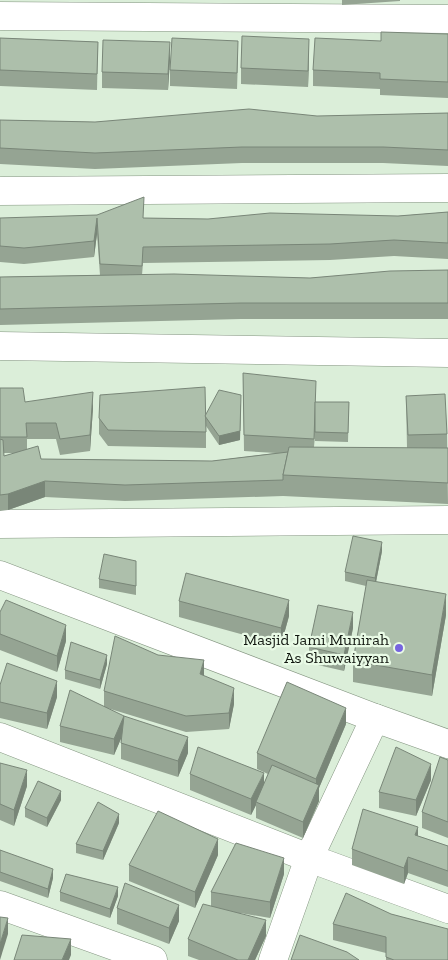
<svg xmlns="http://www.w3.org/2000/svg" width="448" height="960" viewBox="0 0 448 960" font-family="'Zilla Slab',serif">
  <rect width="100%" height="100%" fill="#dbeed9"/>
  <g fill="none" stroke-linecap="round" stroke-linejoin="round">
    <defs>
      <g id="minor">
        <path d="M0 16 448 19"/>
        <path d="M0 191 448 188"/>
        <path d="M0 346 448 353"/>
        <path d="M0 524 448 520"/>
        <path d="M0 575 375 718"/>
        <path d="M0 737 309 858 273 960"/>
        <path d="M448 744 375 718 309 858 448 909"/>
        <path d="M0 905 153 960"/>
      </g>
    </defs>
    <use href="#minor" stroke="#849581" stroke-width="29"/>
    <use href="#minor" stroke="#fff" stroke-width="28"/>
  </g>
  <g fill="#95a493" fill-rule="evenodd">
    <path d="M342 0H400V1L342 5Z"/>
    <path d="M448 34V98L380 95V89L313 86V70L381 41Z"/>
    <path d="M0 38 98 42 97 90 0 86Z"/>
    <path d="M309 55 308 87 241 84V68Z"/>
    <path d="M238 57 237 89 170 86V70Z"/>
    <path d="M170 59 168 90 102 88V72Z"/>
    <path d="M448 113V166L383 163H242L95 169 0 164V120L95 122Z"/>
    <path d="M448 212V259L394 256 330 260 143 263 142 275 310 278 448 270V319H241L0 325V277L100 275 97 234 94 257 24 264 0 262V218H144L208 219 398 216Z"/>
    <path d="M243 373 316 402H349L348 442 315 441V435L314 447 407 448 406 396 447 434 448 504 283 496 125 501 45 497 8 510 0 511V388L25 402 93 408 90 451 60 455 56 439H27V449L41 459 212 461 276 453 244 451ZM4 453H15L4 456Z"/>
    <path d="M205 416 240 440 219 445 206 426V448L108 446 99 434V418Z"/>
    <path d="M382 551 376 582 446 615 432 696 353 682V661L366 586 345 581V572Z"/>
    <path d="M136 561V595L99 588V579Z"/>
    <path d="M179 601 289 616 281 645 179 617Z"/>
    <path d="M0 612 66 641 57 672 0 650Z"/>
    <path d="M353 628 344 671 309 663V647Z"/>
    <path d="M107 664 100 689 65 679V670Z"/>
    <path d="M204 676 234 704 229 729 186 732 107 708 188 753 178 777 121 759V738L114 755 60 742V726L104 706V691Z"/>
    <path d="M0 685 57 697 47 729 0 718Z"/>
    <path d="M346 724 319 788V801L303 838 256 818V805L251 815 190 790V774L264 784 268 774 257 769V753Z"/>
    <path d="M448 760V838L422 828V812Z"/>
    <path d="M0 763 27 786 14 826 0 820Z"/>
    <path d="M431 780 416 816 379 808V792Z"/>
    <path d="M61 800 47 827 25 817V808Z"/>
    <path d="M119 823 103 860 76 853V844Z"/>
    <path d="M418 836 448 846V887L408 873 404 884 352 865V849Z"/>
    <path d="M0 850 53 878 48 898 0 881Z"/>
    <path d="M218 855 195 908 129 881V865Z"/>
    <path d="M284 874 270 918 240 913 266 936 255 960H199L188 956V939L211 906V892Z"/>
    <path d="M60 892 118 896 110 918 60 901Z"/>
    <path d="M117 908 179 921 169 944 117 924Z"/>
    <path d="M391 914 448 960H386V953L333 940V924Z"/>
  </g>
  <g fill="#798678">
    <path d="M309 39V55L308 87V71Z"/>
    <path d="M170 42V59L168 90V74Z"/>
    <path d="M97 218V234L94 257V241Z"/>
    <path d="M93 392V408L90 451V435Z"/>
    <path d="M241 404 240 440 219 445V436Z"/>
    <path d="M45 481V497L8 510V494Z"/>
    <path d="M382 542V551L375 587V578Z"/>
    <path d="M446 594V615L432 696V675Z"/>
    <path d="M289 600V616L281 645V628Z"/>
    <path d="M353 612V628L344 671V655Z"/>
    <path d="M66 625V641L57 672V656Z"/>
    <path d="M107 655V664L100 689V680Z"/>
    <path d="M204 660V676L200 674Z"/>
    <path d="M57 681V697L47 729V713Z"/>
    <path d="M234 688V704L229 729V713Z"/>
    <path d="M346 708V724L319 788V801L303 838V822L316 793V779Z"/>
    <path d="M124 716V732L114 755V739Z"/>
    <path d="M188 737V753L178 777V761Z"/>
    <path d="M431 764V780L416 816V800Z"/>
    <path d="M27 770V786L14 826V810Z"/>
    <path d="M264 773V789L256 802V805L251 815V799Z"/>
    <path d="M61 791V800L47 827V818Z"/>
    <path d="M119 814V823L103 860V851Z"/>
    <path d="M418 827V843L415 835Z"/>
    <path d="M218 839V855L195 908V892Z"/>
    <path d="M408 857V873L404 884V868Z"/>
    <path d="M284 858V874L270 918V902Z"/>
    <path d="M53 869V878L48 898V889Z"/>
    <path d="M118 887V896L110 918V909Z"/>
    <path d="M179 905V921L169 944V928Z"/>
    <path d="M8 918V934L0 960V944Z"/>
    <path d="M266 920V936L255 960H248Z"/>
    <path d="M71 939V955L69 960H62Z"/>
  </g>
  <g fill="#adbfab" stroke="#798678">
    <path d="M381 32 448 34V82L380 79V73L313 70 315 38 381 41Z"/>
    <path d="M242 36 309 39 308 71 241 68Z"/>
    <path d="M0 38 98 42 97 74 0 70Z"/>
    <path d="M172 38 238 41 237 73 170 70Z"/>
    <path d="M103 40 170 42 168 74 102 72Z"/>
    <path d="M249 109 317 116 448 113V150L383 147H242L95 153 0 148V120L95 122Z"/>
    <path d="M144 197 143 218 208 219 270 213 398 216 448 212V243L394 240 330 244 143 247 142 266 100 264 97 218 94 241 24 248 0 246V218L97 215Z"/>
    <path d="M448 270V303H241L0 309V277L174 274 310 278 390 271Z"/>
    <path d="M243 373 316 381 314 439 244 435Z"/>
    <path d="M205 387 206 432 108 430 99 418 100 395Z"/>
    <path d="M0 388H23L25 402 93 392 90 435 60 439 56 423H26L27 437H0Z"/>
    <path d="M219 390 241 395 240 431 219 436 205 416Z"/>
    <path d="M445 394 447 434 408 435 406 396Z"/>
    <path d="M315 402H349L348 433 315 432Z"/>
    <path d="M0 439 3 440 4 456 38 446 41 459 212 461 288 452 283 475V480L125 485 45 481 8 494 0 495Z"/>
    <path d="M289 447 448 448V483L283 475Z"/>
    <path d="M353 536 382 542 375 578 345 572Z"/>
    <path d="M104 554 136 561V586L99 579Z"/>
    <path d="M186 573 289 600 281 628 179 601Z"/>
    <path d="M367 580 446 594 432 675 353 661Z"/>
    <path d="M6 600 66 625 57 656 0 634V612Z"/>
    <path d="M318 605 353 612 344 655 309 647Z"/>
    <path d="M115 636 158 655 204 660 200 674 234 688 229 713 186 716 104 691Z"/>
    <path d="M71 642 107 655 100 680 65 670Z"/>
    <path d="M7 663 57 681 47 713 0 702V685Z"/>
    <path d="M287 682 346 708 316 779 257 753Z"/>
    <path d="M70 690 124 716 114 739 60 726Z"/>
    <path d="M124 716 188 737 178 761 121 743Z"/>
    <path d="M198 747 264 773 251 799 190 774Z"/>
    <path d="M396 747 431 764 416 800 379 792Z"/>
    <path d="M440 757 448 760V822L422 812Z"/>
    <path d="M0 763 27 770 14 810 0 804Z"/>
    <path d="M272 765 319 785 303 822 256 802Z"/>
    <path d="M38 781 61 791 47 818 25 808Z"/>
    <path d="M98 802 119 814 103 851 76 844Z"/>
    <path d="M363 809 418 827 415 835 448 846V871L408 857 404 868 352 849Z"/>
    <path d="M158 811 218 839 195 892 129 865Z"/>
    <path d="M236 843 284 858 270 902 211 892Z"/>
    <path d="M0 850 53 869 48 889 0 872Z"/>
    <path d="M66 874 118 887 110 909 60 892Z"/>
    <path d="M125 883 179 905 169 928 117 908Z"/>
    <path d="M346 893 391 914 448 929V960H394L386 957V937L333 924Z"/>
    <path d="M203 904 266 920 248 960H238L188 939Z"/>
    <path d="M0 917 8 918 0 944Z"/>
    <path d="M22 935 71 939 62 960H14Z"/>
    <path d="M300 935 347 952 359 960H291Z"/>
  </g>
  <circle fill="#7764df" stroke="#e9fbe6" stroke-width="2" cx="399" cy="648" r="5"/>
  <g text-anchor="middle" stroke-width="4.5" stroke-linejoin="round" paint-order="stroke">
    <g font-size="16" fill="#0f150e" stroke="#e9fbe6" text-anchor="end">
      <text x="389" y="645">Masjid Jami Munirah<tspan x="389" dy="18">As Shuwaiyyan</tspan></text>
    </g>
  </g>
</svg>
